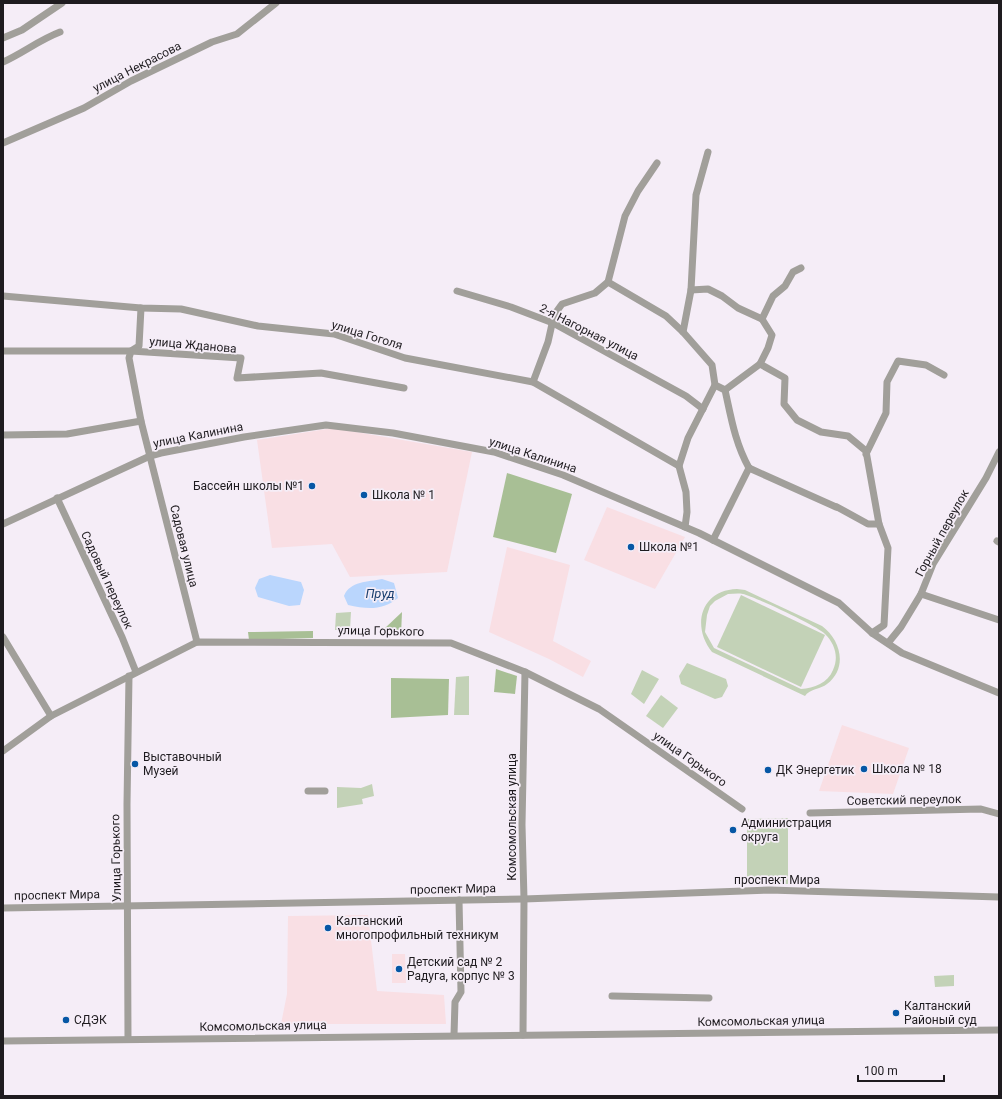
<svg xmlns="http://www.w3.org/2000/svg" width="1002" height="1099" viewBox="0 0 1002 1099" font-family="Roboto,sans-serif">
  <rect width="100%" height="100%" fill="#f5edf7"/>
  <g fill="#f9dfe4">
    <path d="M333 428 472 452 447 572 350 577 332 544 272 548 257 440Z"/>
    <path d="M607 507 685 537 655 589 584 560Z"/>
    <path d="M507 547 570 565 553 641 591 661 583 677 549 659 489 632Z"/>
    <path d="M842 725 909 748 893 794 819 791Z"/>
    <path d="M368 915 377 991 444 995 446 1024H281L287 994 288 916Z"/>
    <path d="M392 954H405L406 983H392Z"/>
  </g>
  <g fill="#c3d2b7" fill-rule="evenodd">
    <path d="M737 589 745 590 822 626C841 640 848 668 827 684 821 689 809 689 805 696L712 652C691 626 701 590 737 589ZM728 594C733 594 738 593 743 594 753 596 819 627 825 634 835 644 839 657 833 670 828 683 814 688 801 689L714 648 705 632 707 615 710 606 715 601Z"/>
    <path d="M741 595 825 635 801 687 717 647Z"/>
    <path d="M351 612 350 629 335 630 336 613Z"/>
    <path d="M687 663 726 679 728 686 722 697 715 699 681 684 679 676Z"/>
    <path d="M642 670 659 679 644 704 631 694Z"/>
    <path d="M469 676V715H454L456 677Z"/>
    <path d="M661 695 678 708 663 728 646 716Z"/>
    <path d="M372 784 374 796 362 799 363 804 337 808V787L361 788Z"/>
    <path d="M788 818V884H747V819Z"/>
    <path d="M954 975V986L935 987 934 976Z"/>
  </g>
  <g fill="#a8bf95">
    <path d="M507 473 572 494 556 553 493 537Z"/>
    <path d="M402 612 401 635 384 636V629Z"/>
    <path d="M313 631V638L249 640 248 632Z"/>
    <path d="M496 669 517 676 515 694 494 692Z"/>
    <path d="M391 678 449 679 448 715 391 718Z"/>
  </g>
  <g fill="#bad6fd">
    <path d="M270 575 301 582 304 590 300 605 289 606 258 597 255 588 259 579Z"/>
    <path d="M382 579 394 583 398 598C382 611 367 609 348 605L344 596C350 581 368 582 382 579Z"/>
  </g>
  <g fill="none" stroke-linecap="round" stroke-linejoin="round">
    <g stroke="#a19f9a" stroke-width="7">
      <path d="M3 38 22 30 62 3"/>
      <path d="M3 62C23 53 39 40 60 32"/>
      <path d="M3 143 84 108 131 81 212 42 237 34 276 3"/>
      <path d="M608 282 666 316 683 332 712 365 715 385 725 390C731 417 735 443 749 468"/>
      <path d="M691 290 708 289 722 296 738 308 762 319"/>
      <path d="M457 291 511 307 553 323 686 396 703 409"/>
      <path d="M3 296 141 308 181 309 258 326 334 334 405 358 533 382 679 466"/>
      <path d="M141 308 139 346 131 351 129 358 141 421 197 642"/>
      <path d="M683 332 691 290 696 195 708 152"/>
      <path d="M3 351H131L241 358 237 378 321 373 404 388"/>
      <path d="M760 364 785 378 784 404 797 420 821 432 848 436 866 451 879 524 888 548 884 625 872 633"/>
      <path d="M533 382 548 342 554 315 562 304 595 293 608 282 625 216 638 191 657 163"/>
      <path d="M725 390 760 364 768 348 772 335 762 319 773 296 785 286 793 272 801 268"/>
      <path d="M3 435 67 434 141 421"/>
      <path d="M866 454 886 413 887 382 898 361 926 365 944 375"/>
      <path d="M749 468 836 507"/>
      <path d="M57 498 122 637 136 672"/>
      <path d="M837 507 868 524H879"/>
      <path d="M3 524 150 456 161 453 244 437 326 425 393 433 494 452 563 475 699 533 839 603 872 633 902 653 999 693"/>
      <path d="M685 527 687 512 686 492 679 466 688 438 715 385"/>
      <path d="M713 540 749 468"/>
      <path d="M997 541 999 542"/>
      <path d="M921 594 999 620"/>
      <path d="M3 637 51 716"/>
      <path d="M888 643 901 627 921 594 933 564 986 478 999 452"/>
      <path d="M3 751 51 716 197 642 451 643 525 672 599 709 742 809"/>
      <path d="M308 791H325"/>
      <path d="M810 813 981 809 999 814"/>
      <path d="M3 908 524 899 769 890 999 897"/>
      <path d="M612 996 709 998"/>
      <path d="M454 1035 455 1002 461 992 459 900"/>
      <path d="M523 1035 524 899 522 825 525 672"/>
      <path d="M128 1039 127 804 129 676"/>
      <path d="M3 1041 999 1030"/>
    </g>
  </g>
  <g fill="#0657a5" stroke="#f5edf7" stroke-width="1.5">
    <circle cx="312" cy="486" r="4"/>
    <circle cx="364" cy="495" r="4"/>
    <circle cx="631" cy="547" r="4"/>
    <circle cx="135" cy="764" r="4"/>
    <circle cx="864" cy="769" r="4"/>
    <circle cx="768" cy="770" r="4"/>
    <circle cx="733" cy="830" r="4"/>
    <circle cx="328" cy="928" r="4"/>
    <circle cx="399" cy="969" r="4"/>
    <circle cx="896" cy="1013" r="4"/>
    <circle cx="66" cy="1020" r="4"/>
  </g>
  <g text-anchor="middle" stroke-width="3.5" stroke-linejoin="round" paint-order="stroke">
    <g font-size="12" fill="#1e1b1f" stroke="#f5edf7">
      <text transform="translate(137 67) rotate(-27)" y="4">улица Некрасова</text>
      <text transform="translate(589 332) rotate(27)" y="4">2-я Нагорная улица</text>
      <text transform="translate(367 335) rotate(17)" y="4">улица Гоголя</text>
      <text transform="translate(193 345) rotate(5)" y="4">улица Жданова</text>
      <text transform="translate(198 435) rotate(-11)" y="4">улица Калинина</text>
      <text transform="translate(533 455) rotate(18)" y="4">улица Калинина</text>
      <text transform="translate(942 533) rotate(-61)" y="4">Горный переулок</text>
      <text transform="translate(184 546) rotate(76)" y="4">Садовая улица</text>
      <text transform="translate(107 580) rotate(65)" y="4">Садовый переулок</text>
      <text transform="translate(381 631) rotate(1)" y="4">улица Горького</text>
      <text transform="translate(690 759) rotate(35)" y="4">улица Горького</text>
      <text transform="translate(904 800) rotate(-1)" y="4">Советский переулок</text>
      <text transform="translate(512 817) rotate(-90)" y="4">Комсомольская улица</text>
      <text transform="translate(116 858) rotate(-91)" y="4">Улица Горького</text>
      <text x="777" y="884">проспект Мира</text>
      <text transform="translate(453 889) rotate(-1)" y="4">проспект Мира</text>
      <text transform="translate(57 895) rotate(-1)" y="4">проспект Мира</text>
      <text transform="translate(761 1021) rotate(-1)" y="4">Комсомольская улица</text>
      <text transform="translate(263 1026) rotate(-1)" y="4">Комсомольская улица</text>
    </g>
    <g font-size="12" fill="#1e1b1f" stroke="#f5edf7" text-anchor="start">
      <text x="304" y="490" text-anchor="end">Бассейн школы №1</text>
      <text x="372" y="499">Школа № 1</text>
      <text x="639" y="551">Школа №1</text>
      <text x="143" y="761">Выставочный<tspan x="143" dy="14">Музей</tspan></text>
      <text x="872" y="773">Школа № 18</text>
      <text x="776" y="774">ДК Энергетик</text>
      <text x="741" y="827">Администрация<tspan x="741" dy="14">округа</tspan></text>
      <text x="336" y="925">Калтанский<tspan x="336" dy="14">многопрофильный техникум</tspan></text>
      <text x="407" y="966">Детский сад № 2<tspan x="407" dy="14">Радуга, корпус № 3</tspan></text>
      <text x="904" y="1010">Калтанский<tspan x="904" dy="14">Районый суд</tspan></text>
      <text x="74" y="1024">СДЭК</text>
    </g>
    <g font-size="13" font-style="italic" fill="#1b3f6f" stroke="#f5edf7">
      <text x="380" y="598">Пруд</text>
    </g>
  </g>
  <rect width="1002" height="1099" fill="none" stroke="#1e1b1f" stroke-width="8"/>
  <path d="M858 1075v6h86v-6" fill="none" stroke="#1e1b1f" stroke-width="2"/>
  <text x="864" y="1075" font-size="12" fill="#1e1b1f" stroke="#f5edf7" stroke-width="3" paint-order="stroke">100 m</text>
</svg>
